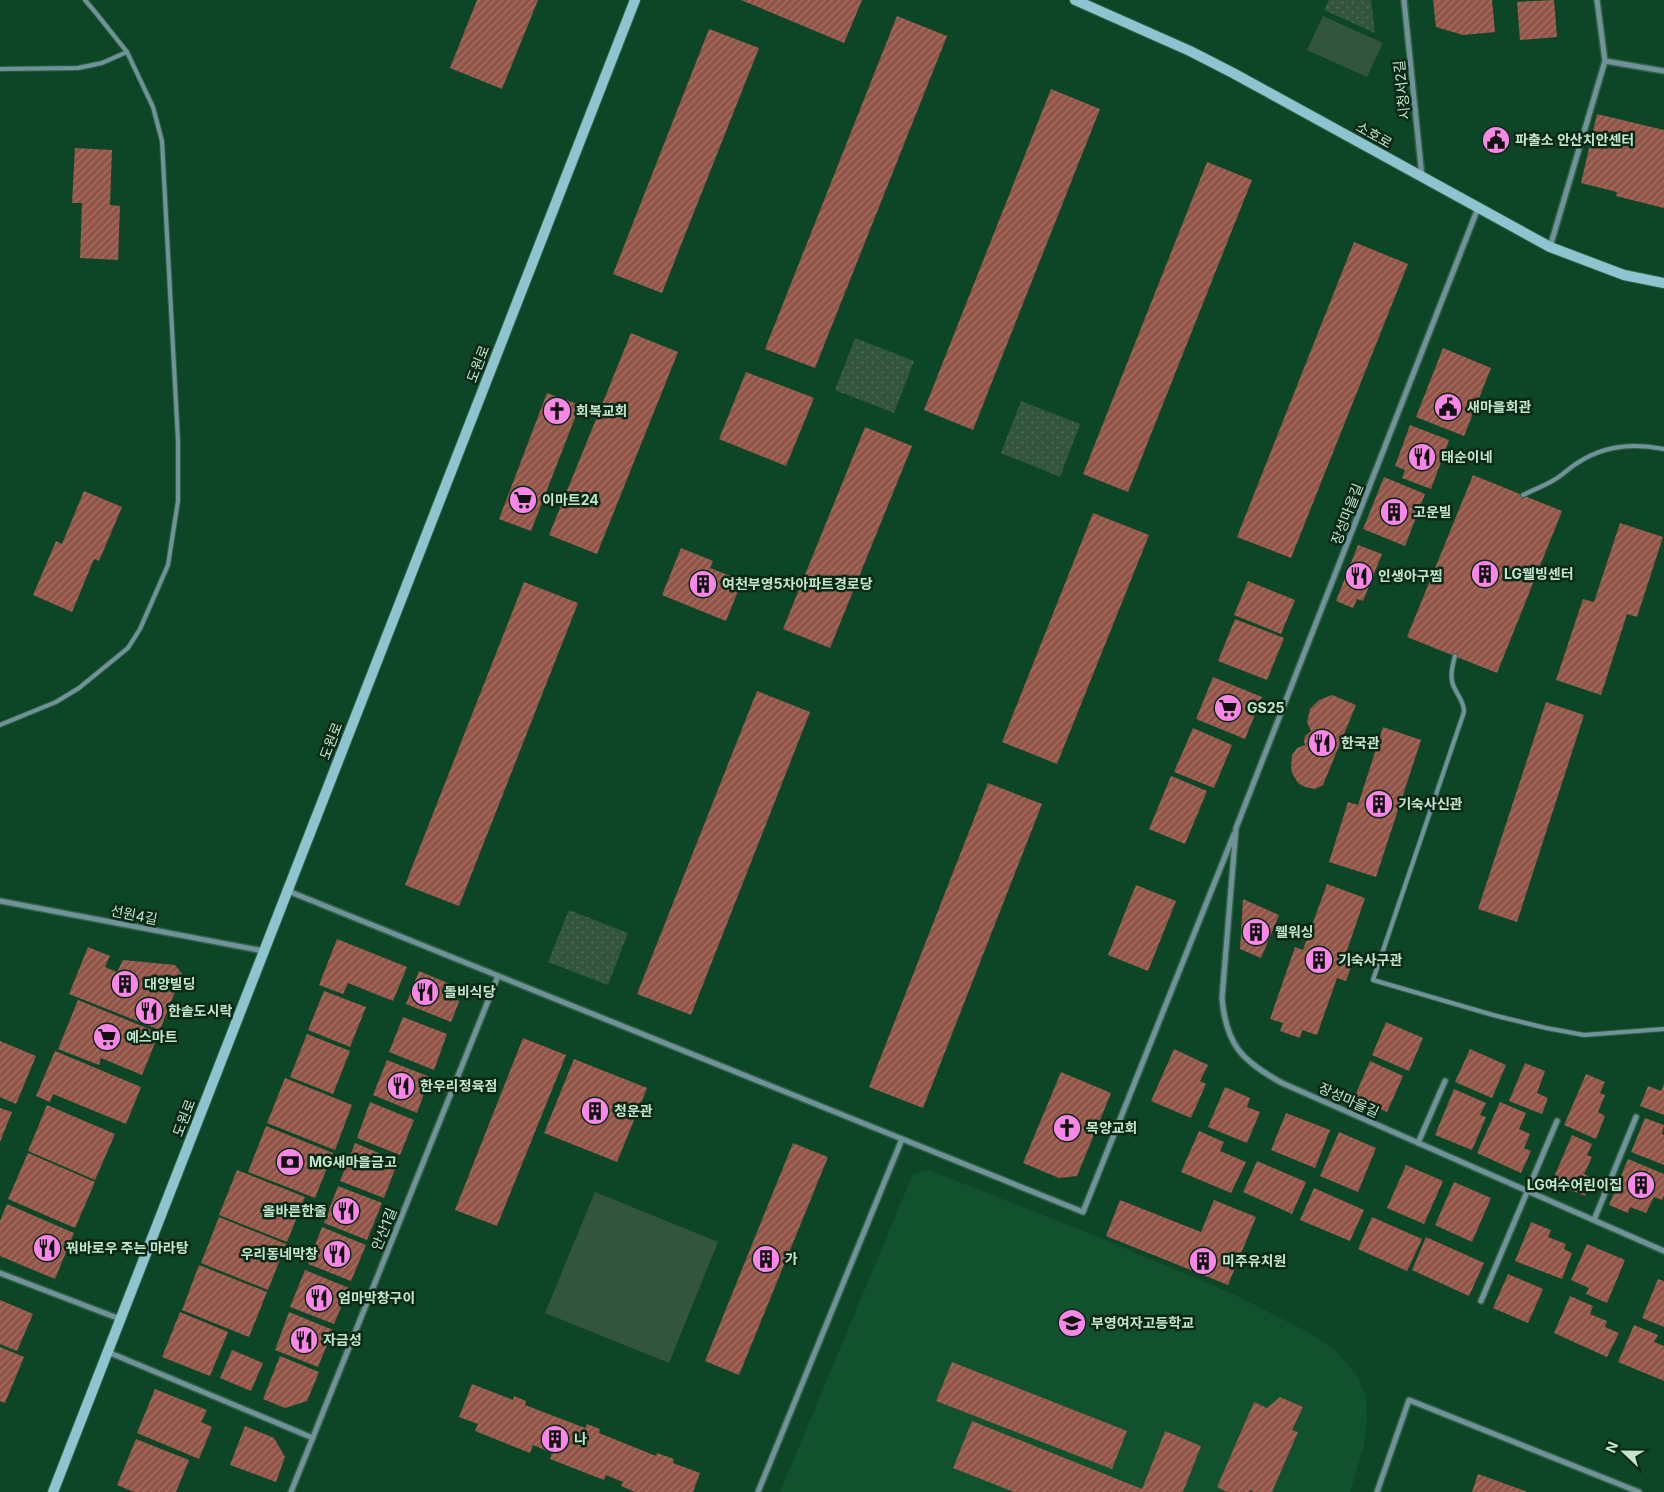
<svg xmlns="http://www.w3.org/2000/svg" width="1664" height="1492" viewBox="0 0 1664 1492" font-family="Inter,'Noto Sans KR',sans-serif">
  <defs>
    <pattern id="park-dots" width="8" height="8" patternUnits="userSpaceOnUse" patternTransform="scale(1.25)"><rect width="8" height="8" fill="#33553e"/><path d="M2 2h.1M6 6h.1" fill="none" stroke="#4f6d59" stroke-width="1.8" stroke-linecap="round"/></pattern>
    <pattern id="building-hatch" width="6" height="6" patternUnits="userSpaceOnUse" patternTransform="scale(1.25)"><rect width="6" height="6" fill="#925446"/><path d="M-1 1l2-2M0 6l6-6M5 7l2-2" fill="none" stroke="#a47568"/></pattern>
  </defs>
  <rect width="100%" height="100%" fill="#0d4626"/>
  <path fill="#11512d" d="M929 1170 1096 1236 1231 1293 1312 1334 1337 1352 1356 1374 1366 1396 1367 1420 1363 1449 1350 1492H780L913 1174Z"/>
  <g fill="#33553e">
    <path d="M1323 16 1383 43 1367 77 1307 50Z"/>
    <path d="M595 1192 718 1242 669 1363 545 1313Z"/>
  </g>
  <g fill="url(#park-dots)">
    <path d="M1329 0H1371L1375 33 1324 10Z"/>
    <path d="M855 338 914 361 894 413 835 390Z"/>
    <path d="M1021 401 1080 424 1060 477 1001 453Z"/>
    <path d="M569 910 628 933 608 985 548 962Z"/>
  </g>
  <g fill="url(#building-hatch)">
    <path d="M477 0H538L502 89 450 68Z"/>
    <path d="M741 0H862L844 43Z"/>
    <path d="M1433 0H1492L1495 32 1463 35 1436 27Z"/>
    <path d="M1554 0 1557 37 1520 40 1517 2Z"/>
    <path d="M897 16 947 36 815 368 765 349Z"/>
    <path d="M709 29 759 48 662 293 613 274Z"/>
    <path d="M1051 89 1100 109 973 430 924 410Z"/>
    <path d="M1597 114 1664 130V208L1616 196 1617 192 1581 183Z"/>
    <path d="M75 148 112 150 110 205 120 206 118 260 80 258 82 203H72Z"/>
    <path d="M1207 162 1252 180 1128 492 1083 474Z"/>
    <path d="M1354 242 1408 264 1291 558 1237 537Z"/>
    <path d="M631 333 678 352 597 554 549 535Z"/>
    <path d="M1443 348 1491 368 1464 436 1416 417Z"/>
    <path d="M746 372 814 398 786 466 719 439Z"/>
    <path d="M547 393 580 405 531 531 499 519Z"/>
    <path d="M1410 425 1449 440 1431 489 1402 478 1405 470 1395 466Z"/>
    <path d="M865 427 912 446 830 648 783 629Z"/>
    <path d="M1473 475 1562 511 1497 673 1407 637Z"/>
    <path d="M1384 477 1425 494 1405 546 1363 529Z"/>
    <path d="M84 491 122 507 99 561 94 559 72 612 33 595 56 541 62 544Z"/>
    <path d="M1093 513 1149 535 1057 764 1002 742Z"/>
    <path d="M1620 523 1663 537 1637 617 1627 614 1601 695 1556 680 1583 599 1594 602Z"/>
    <path d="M1358 545 1382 554 1363 601 1357 599 1353 608 1336 601Z"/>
    <path d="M681 548 713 561 710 568 738 579 740 586 726 621 662 595Z"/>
    <path d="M1248 581 1295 600 1281 634 1234 615Z"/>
    <path d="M524 582 578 603 459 906 405 885Z"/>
    <path d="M1235 619 1284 638 1267 680 1218 661Z"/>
    <path d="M1213 677 1262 697 1245 739 1196 719Z"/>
    <path d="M757 691 810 712 691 1015 637 994Z"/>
    <path d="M1332 695 1356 705 1323 785 1315 789 1305 787 1298 783 1292 773 1291 767 1292 755 1297 748 1305 745 1304 741 1305 736 1311 731 1307 722 1310 709 1319 700Z"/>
    <path d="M1546 702 1584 715 1517 922 1478 909Z"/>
    <path d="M1383 727 1421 740 1376 877 1329 862 1348 802 1358 805Z"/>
    <path d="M1193 728 1232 745 1214 788 1174 772Z"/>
    <path d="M1171 776 1207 791 1185 844 1149 829Z"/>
    <path d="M988 783 1042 804 923 1108 869 1087Z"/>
    <path d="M1327 884 1365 898 1344 959 1353 962 1346 981 1337 978 1317 1035 1302 1030 1300 1038 1280 1031 1283 1023 1270 1019 1295 947 1303 950Z"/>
    <path d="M1136 885 1176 901 1148 971 1108 955Z"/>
    <path d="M1243 899 1279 915 1261 958 1240 949Z"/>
    <path d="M337 939 407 967 393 1001 348 983 343 994 319 985Z"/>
    <path d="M88 947 110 956 105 967 117 972 123 960 175 965 182 974 160 1030 69 994Z"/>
    <path d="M419 971 450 984 459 1002 451 1022 406 1004Z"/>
    <path d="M324 991 366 1007 350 1047 308 1030Z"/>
    <path d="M78 1000 159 1033 142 1075 101 1058 99 1065 58 1049Z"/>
    <path d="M403 1017 447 1034 434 1070 389 1052Z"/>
    <path d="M1386 1022 1423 1038 1409 1071 1372 1055Z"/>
    <path d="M307 1034 350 1051 333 1094 290 1077Z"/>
    <path d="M523 1038 566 1055 497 1226 455 1210Z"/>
    <path d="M0 1041 36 1056 16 1104 0 1097Z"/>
    <path d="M1174 1049 1208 1065 1200 1081 1206 1084 1191 1118 1151 1101Z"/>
    <path d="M1470 1049 1506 1065 1492 1098 1455 1082Z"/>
    <path d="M55 1051 141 1087 126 1124 53 1094 50 1102 36 1096Z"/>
    <path d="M574 1059 647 1088 617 1162 544 1133Z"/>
    <path d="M387 1060 430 1077 417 1113 373 1095Z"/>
    <path d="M1370 1061 1403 1076 1387 1112 1354 1098Z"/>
    <path d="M1525 1063 1545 1071 1537 1093 1548 1098 1542 1114 1509 1101Z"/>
    <path d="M1061 1072 1111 1093 1077 1176 1059 1178 1023 1163Z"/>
    <path d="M1586 1074 1605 1082 1600 1093 1605 1095 1598 1112 1605 1116 1596 1139 1564 1125Z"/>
    <path d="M285 1078 352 1105 335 1150 267 1123Z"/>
    <path d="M1664 1084V1115L1640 1106 1648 1086 1661 1091Z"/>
    <path d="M1225 1087 1250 1098 1247 1107 1260 1112 1247 1143 1208 1127Z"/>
    <path d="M1454 1089 1486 1103 1480 1115 1486 1117 1472 1150 1435 1135Z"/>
    <path d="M370 1102 414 1120 400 1155 357 1138Z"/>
    <path d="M1500 1102 1526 1113 1519 1129 1530 1134 1524 1148 1531 1151 1521 1173 1477 1153Z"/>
    <path d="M47 1105 115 1134 95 1180 28 1151Z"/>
    <path d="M0 1108 12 1112 0 1142Z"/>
    <path d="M1286 1113 1330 1130 1315 1168 1271 1150Z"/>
    <path d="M1645 1118 1664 1125 1662 1134 1664 1135V1165L1631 1152Z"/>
    <path d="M266 1126 333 1153 315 1198 248 1172Z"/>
    <path d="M1199 1131 1224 1142 1220 1151 1246 1162 1231 1193 1181 1172Z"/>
    <path d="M1339 1132 1376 1148 1358 1192 1320 1176Z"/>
    <path d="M1572 1135 1592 1144 1587 1155 1592 1157 1584 1174 1592 1178 1585 1196 1552 1182Z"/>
    <path d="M355 1143 398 1161 384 1198 340 1181Z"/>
    <path d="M793 1143 828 1157 739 1375 705 1361Z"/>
    <path d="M28 1153 95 1182 75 1228 8 1199Z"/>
    <path d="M1628 1159 1664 1174V1196L1662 1200 1654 1197 1646 1213 1630 1207 1628 1213 1609 1205Z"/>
    <path d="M1257 1161 1306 1182 1292 1214 1243 1192Z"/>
    <path d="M1406 1165 1443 1181 1424 1224 1387 1208Z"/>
    <path d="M237 1170 305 1197 287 1242 219 1215Z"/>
    <path d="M1454 1182 1491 1198 1472 1242 1435 1225Z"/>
    <path d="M338 1186 382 1203 367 1240 324 1223Z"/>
    <path d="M1314 1188 1364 1210 1350 1241 1300 1220Z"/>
    <path d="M1120 1200 1201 1232 1214 1200 1256 1217 1228 1285 1106 1236Z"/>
    <path d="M7 1204 74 1233 55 1279 0 1256V1221Z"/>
    <path d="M219 1217 286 1244 268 1290 201 1263Z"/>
    <path d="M1372 1217 1422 1239 1407 1271 1358 1249Z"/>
    <path d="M1531 1222 1551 1230 1548 1237 1566 1244 1564 1249 1572 1253 1562 1279 1515 1261Z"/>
    <path d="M322 1227 366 1245 351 1281 308 1264Z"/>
    <path d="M1426 1237 1484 1263 1469 1296 1412 1270Z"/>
    <path d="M1587 1244 1625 1260 1607 1303 1586 1294 1589 1288 1571 1280Z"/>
    <path d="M199 1265 267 1292 249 1337 182 1310Z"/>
    <path d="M305 1270 349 1288 334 1324 290 1307Z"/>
    <path d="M1508 1274 1543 1289 1528 1323 1493 1308Z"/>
    <path d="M1658 1279 1664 1281V1327L1642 1318Z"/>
    <path d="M1570 1296 1593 1306 1590 1314 1607 1321 1605 1327 1619 1333 1607 1357 1554 1333Z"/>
    <path d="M0 1300 33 1314 17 1351 0 1344Z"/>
    <path d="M180 1312 228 1332 210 1376 162 1357Z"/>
    <path d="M289 1312 333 1330 318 1367 275 1350Z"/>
    <path d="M1634 1325 1658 1335 1654 1342 1664 1346V1381L1618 1362Z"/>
    <path d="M0 1347 24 1357 5 1403 0 1401Z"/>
    <path d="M232 1350 263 1363 251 1391 220 1378Z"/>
    <path d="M280 1356 319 1372 307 1401 285 1408 263 1399Z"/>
    <path d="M952 1362 1127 1431 1112 1469 936 1401Z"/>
    <path d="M472 1384 513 1400 514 1396 526 1401 525 1405 585 1428 587 1424 600 1429 599 1433 656 1456 657 1453 674 1459 673 1463 700 1473 693 1492H635L621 1486 623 1482 606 1475 604 1480 550 1459 552 1453 533 1445 530 1453 475 1431 478 1424 459 1417Z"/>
    <path d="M155 1389 207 1410 201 1422 212 1427 199 1459 137 1433Z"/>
    <path d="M1280 1397 1303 1407 1292 1430 1298 1432 1272 1492H1254L1250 1490 1249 1492H1227L1217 1487 1254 1402 1267 1408Z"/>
    <path d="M972 1421 1142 1489 1165 1431 1201 1446 1183 1492H1014L953 1468Z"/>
    <path d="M245 1426 274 1438 285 1457 276 1482 230 1465Z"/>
    <path d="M136 1439 189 1460 176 1492H134L117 1485Z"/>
    <path d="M1478 1474 1528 1492H1472Z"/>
  </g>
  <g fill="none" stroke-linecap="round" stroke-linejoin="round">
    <defs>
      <g id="lane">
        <path d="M0 69 78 68 102 63 127 52"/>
        <path d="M1523 495C1533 490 1544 486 1554 480 1563 475 1570 467 1579 462 1605 445 1634 443 1664 449"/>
        <path d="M1455 656C1452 667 1449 679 1455 689 1459 698 1464 702 1464 712L1373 980 1493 1015 1546 1028 1584 1035 1664 1029"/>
        <path d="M0 725 56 702 79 688 128 648 140 629 168 565 178 501V441L162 141 153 107 127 52 96 13 85 0"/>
      </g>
      <g id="street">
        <path d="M1404 0 1422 177"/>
        <path d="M1597 0 1605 61 1664 71"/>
        <path d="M1478 208 1236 828 1222 998C1226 1045 1242 1061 1282 1083L1664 1251"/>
        <path d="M1550 247 1605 61"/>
        <path d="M288 891 1083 1212 1234 834"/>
        <path d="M0 901 264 951"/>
        <path d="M1418 1143 1445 1081"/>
        <path d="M1594 1220 1636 1117"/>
        <path d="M0 1273 120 1319"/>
        <path d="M1481 1301 1557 1121"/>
        <path d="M108 1352 313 1438"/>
        <path d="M291 1492 498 976"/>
        <path d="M758 1492 902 1139"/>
        <path d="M1377 1492 1409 1400 1639 1492"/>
      </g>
      <g id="secondary">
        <path d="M1075 0 1190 51 1233 73 1550 247 1624 275 1664 283"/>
        <path d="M53 1492 635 0"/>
      </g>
    </defs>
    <use href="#lane" stroke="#2e6344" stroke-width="6"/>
    <use href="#street" stroke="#2e6344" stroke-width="8"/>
    <use href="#secondary" stroke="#2e6344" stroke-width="12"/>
    <use href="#lane" stroke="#71929a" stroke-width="4"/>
    <use href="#street" stroke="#71929a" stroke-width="5"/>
    <use href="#secondary" stroke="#8ec3d0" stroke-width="10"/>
  </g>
  <defs>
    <symbol id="civic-disc" viewBox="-11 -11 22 22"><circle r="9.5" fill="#fa87e7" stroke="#0a2816"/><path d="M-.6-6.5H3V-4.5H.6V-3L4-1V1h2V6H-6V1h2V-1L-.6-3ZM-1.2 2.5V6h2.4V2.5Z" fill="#111"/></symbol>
    <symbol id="church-disc" viewBox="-11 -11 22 22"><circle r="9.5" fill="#fa87e7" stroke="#0a2816"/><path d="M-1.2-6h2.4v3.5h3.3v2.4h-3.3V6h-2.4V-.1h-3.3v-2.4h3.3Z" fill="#111"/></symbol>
    <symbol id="restaurant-disc" viewBox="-11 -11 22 22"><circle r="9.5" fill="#fa87e7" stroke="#0a2816"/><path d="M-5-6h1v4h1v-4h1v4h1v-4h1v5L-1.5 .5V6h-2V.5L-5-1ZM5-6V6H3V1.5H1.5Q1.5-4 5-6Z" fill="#111"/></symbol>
    <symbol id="supermarket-disc" viewBox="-11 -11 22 22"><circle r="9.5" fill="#fa87e7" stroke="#0a2816"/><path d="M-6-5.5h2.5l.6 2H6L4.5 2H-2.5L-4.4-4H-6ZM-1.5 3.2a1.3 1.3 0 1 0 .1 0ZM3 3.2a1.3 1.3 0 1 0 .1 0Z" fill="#111"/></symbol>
    <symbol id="building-disc" viewBox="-11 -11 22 22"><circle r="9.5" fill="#fa87e7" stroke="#0a2816"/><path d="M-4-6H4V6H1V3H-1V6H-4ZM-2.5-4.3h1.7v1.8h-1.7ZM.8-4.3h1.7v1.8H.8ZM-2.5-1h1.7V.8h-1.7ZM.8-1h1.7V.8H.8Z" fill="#111"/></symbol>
    <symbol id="bank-disc" viewBox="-11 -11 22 22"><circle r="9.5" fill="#fa87e7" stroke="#0a2816"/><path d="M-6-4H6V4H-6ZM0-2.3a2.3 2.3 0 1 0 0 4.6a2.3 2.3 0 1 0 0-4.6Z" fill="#111"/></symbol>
    <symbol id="school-disc" viewBox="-11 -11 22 22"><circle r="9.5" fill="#fa87e7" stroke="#0a2816"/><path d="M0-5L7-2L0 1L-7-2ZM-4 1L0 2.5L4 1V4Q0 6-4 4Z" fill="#111"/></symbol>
  </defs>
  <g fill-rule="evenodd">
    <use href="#civic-disc" x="1480" y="124" width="32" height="32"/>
    <use href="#civic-disc" x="1432" y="391" width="32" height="32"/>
    <use href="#church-disc" x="541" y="395" width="32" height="32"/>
    <use href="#restaurant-disc" x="1406" y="441" width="32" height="32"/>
    <use href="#supermarket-disc" x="507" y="484" width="32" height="32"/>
    <use href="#building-disc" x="1378" y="496" width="32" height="32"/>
    <use href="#building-disc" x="1469" y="558" width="32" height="32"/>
    <use href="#restaurant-disc" x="1343" y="560" width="32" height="32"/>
    <use href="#building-disc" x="687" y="568" width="32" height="32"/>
    <use href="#supermarket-disc" x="1212" y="692" width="32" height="32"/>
    <use href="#restaurant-disc" x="1306" y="727" width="32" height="32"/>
    <use href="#building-disc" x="1363" y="788" width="32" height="32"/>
    <use href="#building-disc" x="1240" y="916" width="32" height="32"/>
    <use href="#building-disc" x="1303" y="944" width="32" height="32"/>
    <use href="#building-disc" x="109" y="968" width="32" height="32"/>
    <use href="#restaurant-disc" x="409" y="976" width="32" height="32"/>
    <use href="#restaurant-disc" x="133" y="995" width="32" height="32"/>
    <use href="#supermarket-disc" x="91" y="1021" width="32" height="32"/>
    <use href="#restaurant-disc" x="385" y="1070" width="32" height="32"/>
    <use href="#building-disc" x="579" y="1095" width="32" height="32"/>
    <use href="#church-disc" x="1051" y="1112" width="32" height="32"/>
    <use href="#bank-disc" x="274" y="1146" width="32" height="32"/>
    <use href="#building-disc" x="1625" y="1169" width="32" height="32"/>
    <use href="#restaurant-disc" x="330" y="1195" width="32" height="32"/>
    <use href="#restaurant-disc" x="31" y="1232" width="32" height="32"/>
    <use href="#restaurant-disc" x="321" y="1238" width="32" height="32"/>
    <use href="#building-disc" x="750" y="1243" width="32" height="32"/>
    <use href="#building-disc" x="1187" y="1245" width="32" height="32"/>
    <use href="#restaurant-disc" x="303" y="1282" width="32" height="32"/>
    <use href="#school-disc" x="1056" y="1307" width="32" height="32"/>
    <use href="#restaurant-disc" x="288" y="1324" width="32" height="32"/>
    <use href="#building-disc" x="539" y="1423" width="32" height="32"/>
  </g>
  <g text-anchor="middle" stroke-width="5" stroke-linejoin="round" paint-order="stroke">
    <g font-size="14" fill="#c2e5cc" stroke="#0a2816">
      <text transform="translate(1402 90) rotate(-96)" y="5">시청서2길</text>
      <text transform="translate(1374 135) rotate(29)" y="5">소호로</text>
      <text transform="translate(478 364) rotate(-69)" y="5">도원로</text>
      <text transform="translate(1347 514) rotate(-69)" y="5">장성마을길</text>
      <text transform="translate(331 741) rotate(-69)" y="5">도원로</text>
      <text transform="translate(134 915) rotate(11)" y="5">선원4길</text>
      <text transform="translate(1349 1100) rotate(24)" y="5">장성마을길</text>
      <text transform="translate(184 1118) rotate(-69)" y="5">도원로</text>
      <text transform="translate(384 1229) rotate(-68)" y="5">안산1길</text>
    </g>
    <g font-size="14" font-weight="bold" fill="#c2e5cc" stroke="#0a2816" text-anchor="start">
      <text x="1515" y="145">파출소 안산치안센터</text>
      <text x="1467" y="412">새마을회관</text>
      <text x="576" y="416">회복교회</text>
      <text x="1441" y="462">태순이네</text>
      <text x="542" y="505">이마트24</text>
      <text x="1413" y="517">고운빌</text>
      <text x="1504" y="579">LG웰빙센터</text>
      <text x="1378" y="581">인생아구찜</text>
      <text x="722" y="589">여천부영5차아파트경로당</text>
      <text x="1247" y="713">GS25</text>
      <text x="1341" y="748">한국관</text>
      <text x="1398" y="809">기숙사신관</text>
      <text x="1275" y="937">웰워싱</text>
      <text x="1338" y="965">기숙사구관</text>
      <text x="144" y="989">대양빌딩</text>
      <text x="444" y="997">돌비식당</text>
      <text x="168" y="1016">한솥도시락</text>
      <text x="126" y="1042">예스마트</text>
      <text x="420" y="1091">한우리정육점</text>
      <text x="614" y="1116">청운관</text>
      <text x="1086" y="1133">목양교회</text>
      <text x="309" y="1167">MG새마을금고</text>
      <text x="1622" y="1190" text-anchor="end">LG여수어린이집</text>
      <text x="327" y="1216" text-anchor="end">올바른한줄</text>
      <text x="66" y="1253">꿔바로우 주는 마라탕</text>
      <text x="318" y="1259" text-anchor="end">우리동네막창</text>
      <text x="785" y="1264">가</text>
      <text x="1222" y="1266">미주유치원</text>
      <text x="338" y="1303">엄마막창구이</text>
      <text x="1091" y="1328">부영여자고등학교</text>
      <text x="323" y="1345">자금성</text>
      <text x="574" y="1444">나</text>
    </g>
  </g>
  <g transform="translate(1624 1452) rotate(292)" stroke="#0a2816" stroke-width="4" paint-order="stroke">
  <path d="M0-4L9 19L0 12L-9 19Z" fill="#c2e5cc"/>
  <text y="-8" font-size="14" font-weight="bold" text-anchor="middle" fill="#c2e5cc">N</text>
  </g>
</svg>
